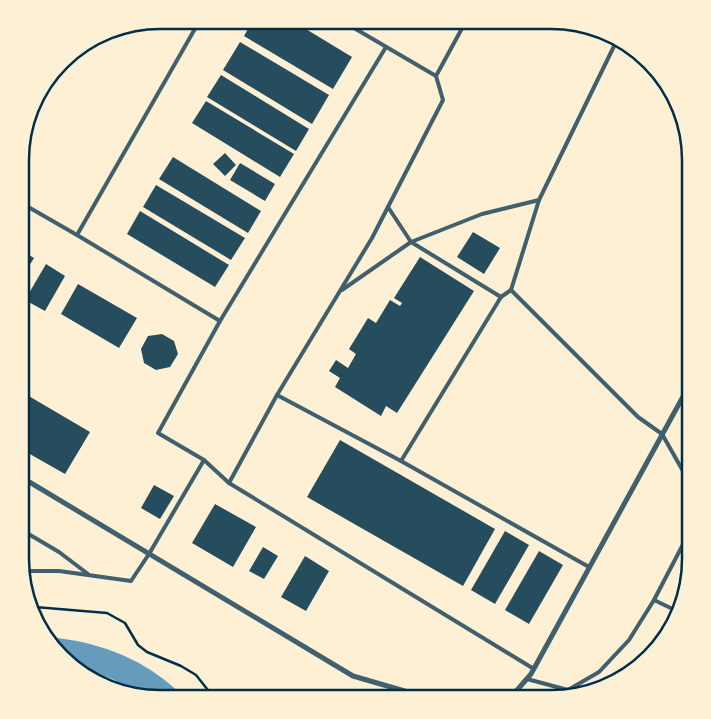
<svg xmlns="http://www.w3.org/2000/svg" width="711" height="719" viewBox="0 0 711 719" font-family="Commissioner,sans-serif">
  <rect width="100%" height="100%" fill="#fdf0d5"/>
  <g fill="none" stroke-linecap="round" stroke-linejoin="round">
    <path stroke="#669bbc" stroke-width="26" d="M56 651C98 656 135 670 167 699"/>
  </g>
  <g fill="#264d5e">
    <path d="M253 20H291L352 57 333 89 244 36Z"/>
    <path d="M240 42 329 95 312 124 223 70Z"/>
    <path d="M221 75 309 129 296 151 207 97Z"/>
    <path d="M206 101 294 154 280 177 192 123Z"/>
    <path d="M225 153 236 165 225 176 213 164Z"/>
    <path d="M173 157 261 211 248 233 159 179Z"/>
    <path d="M240 163 275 184 265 201 230 180Z"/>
    <path d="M156 185 245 238 231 260 143 207Z"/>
    <path d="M140 211 229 265 215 287 127 234Z"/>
    <path d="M473 232 500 248 484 274 457 257Z"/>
    <path d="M22 251 34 258 22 277Z"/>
    <path d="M420 257 474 291 397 413 386 406 381 416 335 387 340 378 329 371 336 360 348 368 356 354 349 349 368 318 376 323 390 300 400 306 402 303 394 298Z"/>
    <path d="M46 264 65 276 45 311 25 300Z"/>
    <path d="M78 284 137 318 119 348 61 314Z"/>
    <path d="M162 334 174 341 178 354 170 367 156 370 144 363 141 349 148 336Z"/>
    <path d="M21 383 30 389 27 395 90 432 65 474 21 449Z"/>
    <path d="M340 440 495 529 463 586 307 497Z"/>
    <path d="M154 485 174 496 160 519 141 508Z"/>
    <path d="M215 504 256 527 233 567 192 543Z"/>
    <path d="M505 531 529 545 495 604 471 590Z"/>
    <path d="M263 547 278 556 264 579 249 571Z"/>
    <path d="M539 551 563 565 529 624 505 610Z"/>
    <path d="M305 556 329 571 306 611 281 597Z"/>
  </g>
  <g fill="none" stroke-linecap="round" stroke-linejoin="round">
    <path stroke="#003049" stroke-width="2.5" d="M35 607 107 613 125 623 138 645 147 652 181 666 196 675 215 699"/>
    <g stroke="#3f606c" stroke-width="4">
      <path d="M200 20 77 235 220 321 158 433 204 460 229 483 534 669"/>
      <path d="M618 38 539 200 511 290 638 417 662 434 691 485"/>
      <path d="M436 76 466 21"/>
      <path d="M388 207 411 242 501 297"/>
      <path d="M30 208 77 235"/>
      <path d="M342 290 411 242 482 214 539 200"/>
      <path d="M220 321 386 47"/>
      <path d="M277 395 401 461 501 297 511 290"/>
      <path d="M401 461 589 567"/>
      <path d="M229 483 277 395 372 238 443 100 436 76 342 21"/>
      <path d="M20 529 59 552 88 574"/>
      <path d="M21 571H59L131 581 149 554 204 460"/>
      <path d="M654 600 691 529"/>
      <path d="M527 679 568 690 599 672 629 640 654 600 679 612"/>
      <path d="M558 699 568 690 577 693"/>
    </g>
    <g stroke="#3f606c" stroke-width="5">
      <path d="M21 477 353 676 408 692 454 699"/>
      <path d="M499 699 512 696 531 674 691 382"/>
    </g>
  </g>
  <path d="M0 0H711V719H0ZM160 29H551A131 131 0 0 1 682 160V559A131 131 0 0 1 551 690H160A131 131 0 0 1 29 559V160A131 131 0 0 1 160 29Z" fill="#fdf0d5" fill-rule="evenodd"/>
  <path fill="none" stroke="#003049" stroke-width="2.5" d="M160 29H551A131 131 0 0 1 682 160V559A131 131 0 0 1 551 690H160A131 131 0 0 1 29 559V160A131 131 0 0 1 160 29Z"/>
</svg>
